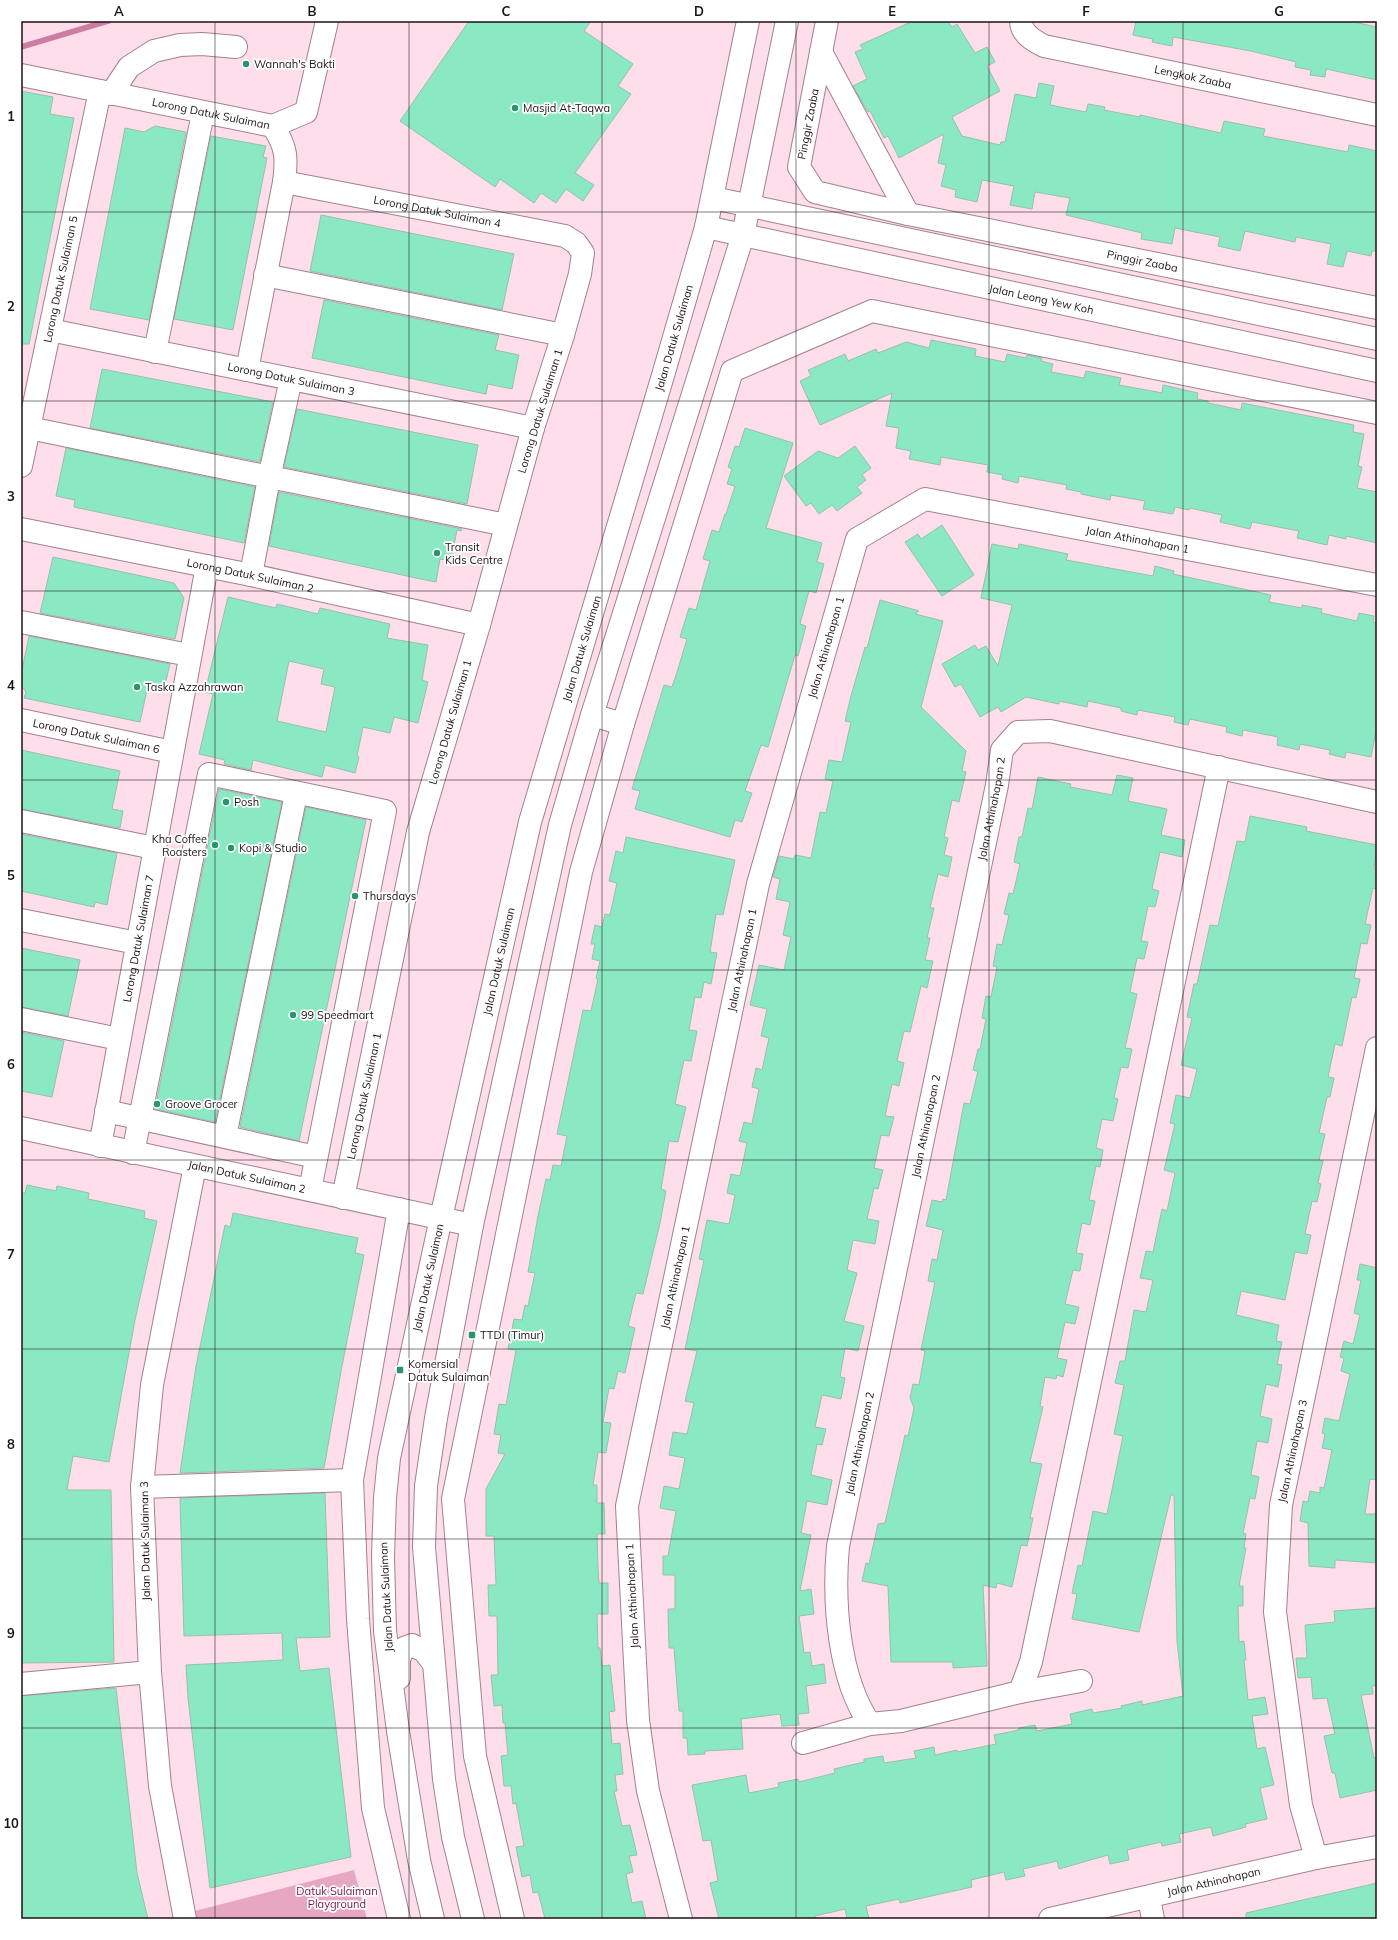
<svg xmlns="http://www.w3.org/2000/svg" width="1398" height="1940" viewBox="0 0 1398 1940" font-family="Mulish,sans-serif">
  <rect width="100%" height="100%" fill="#fddeea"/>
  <path fill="#e7a7c3" d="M354 1870 367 1919H197L195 1911Z"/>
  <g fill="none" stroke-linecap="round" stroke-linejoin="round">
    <path stroke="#cc7ea2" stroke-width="6" d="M21 47 108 21"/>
  </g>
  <g fill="#8ae9c3" stroke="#99bfae" fill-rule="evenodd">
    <path d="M469 21H591L584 31 633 64 618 86 631 94 575 173 594 185 583 201 566 189 556 203 541 193 534 203 500 179 495 187 400 121Z"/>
    <path d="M913 21H948L952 27 957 24 975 53 987 47 995 62 987 66 1000 91 952 117 962 136 1000 145 1001 142H1005L1015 94 1036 98 1039 83 1054 86 1050 105 1086 112 1088 104 1105 107 1104 110 1140 117V115L1221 133 1224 121 1265 129 1263 136 1348 152 1349 145 1377 151V251H1372L1371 256 1347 251 1343 267 1327 264 1331 244 1296 237 1295 242 1245 231 1240 251 1218 246 1220 237 1175 228 1172 244 1141 239 1142 233 1066 215 1070 198 1035 192 1032 209 1010 205 1014 186 982 180 977 202 955 197 956 190 941 186 946 165 938 163 944 134 899 158 888 136 884 138 870 111 868 112 853 86 867 79 855 52 863 49 860 45Z"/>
    <path d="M1136 21H1349L1377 27V80L1326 69 1325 77 1310 75 1311 70 1295 67 1296 62 1251 51 1173 37 1172 46 1152 42 1153 39 1133 35Z"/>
    <path d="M21 91 53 97 50 114 74 118 29 344H21Z"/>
    <path d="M155 126 186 132 149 320 90 309 125 128 144 132Z"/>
    <path d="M211 136 266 146 263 157 267 158 233 330 174 319Z"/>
    <path d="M321 215 514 254 502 310 310 271Z"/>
    <path d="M324 300 499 335 495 350 519 355 512 389 488 384 486 394 312 358Z"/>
    <path d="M931 340 976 349 975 356 1005 362 1007 354 1026 358 1027 355 1042 358 1041 361 1053 364 1051 372 1084 378 1086 371 1121 378 1119 385 1152 391 1162 393 1163 385 1198 393 1197 399 1208 401V403L1241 410 1242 403 1354 425 1353 432 1364 434 1358 466 1362 467 1357 488 1377 492V543L1346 536V539L1329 535 1327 545 1297 538 1299 531 1252 522 1250 529 1220 522 1222 515 1190 508 1189 510 1175 507 1173 514 1143 509 1145 501 1111 495 1110 500 1081 494V492L1066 489 1067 485 1019 476 1018 483 1002 479 1003 475 987 472 988 465 941 457 940 465 909 459 911 451 896 448 899 428 886 426 892 393 820 425 800 381 811 376 808 370 845 354 848 361 876 349 878 353 906 342 929 348Z"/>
    <path d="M102 369 273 402 260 462 90 428Z"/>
    <path d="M297 409 478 445 467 504 284 467Z"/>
    <path d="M745 428 793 443 766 528 822 543 817 562 824 564 816 593 809 591 800 624 806 626 798 656 795 655 768 747 761 745 745 791 752 793 742 822 735 820 730 837 635 809 640 791 632 789 664 685 672 687 678 669 687 639 680 637 689 608 696 610 710 561 703 559 712 530 719 532 725 514H726L735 486 727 484 732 469 728 467 735 446 739 447Z"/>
    <path d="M855 446 871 468 862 475 866 480 857 487 862 493 837 511 832 505 819 514 811 503 806 506 784 476 818 451 838 458Z"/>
    <path d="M66 448 255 487 244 543 74 507 75 500 56 496Z"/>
    <path d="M279 492 462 529 461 531 457 530 451 561 440 559 436 582 416 578 269 546Z"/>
    <path d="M942 525 974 575 942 596 905 542 918 534 921 539Z"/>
    <path d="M992 544 1018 549 1019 544 1068 554 1066 560 1153 576 1155 566 1174 571 1173 574 1271 595 1269 602 1302 608V605L1322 609 1321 613 1357 621 1359 613 1374 616 1373 622 1377 623V726L1371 757 1346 752 1345 758 1329 754 1330 750 1300 744 1299 750 1277 745 1278 737 1243 730 1242 736 1226 732 1227 727 1190 719 1188 725 1174 722 1175 717 1138 710 1137 715 1121 711V708L1088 701 1087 707 1059 701V704L1026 697 1001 712 998 707 980 717 961 684 955 687 942 664 975 645 978 650 986 646 998 666 1012 605 981 598Z"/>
    <path d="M53 557 174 583 184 598 175 639 40 613Z"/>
    <path d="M228 597 276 608 277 604 318 614 320 608 390 624 387 638 428 645 422 680 428 682 418 723 394 717 390 733 363 727 357 756 359 757 355 773 325 765 322 777 253 760 251 770 224 764 225 760 199 754 213 694 205 692ZM289 661 324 669 321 684 335 687 326 732 277 721Z"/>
    <path d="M880 600 919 611 915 614 943 621 921 707 966 751 962 771 966 772 959 802 952 800 944 837 948 838 944 855 952 857 948 877 938 874 930 908H934L927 938H930L925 960 933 961 927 988 921 986 910 1032 904 1031 897 1061 904 1063 899 1086 892 1084 885 1116 894 1117 889 1136 881 1135 874 1168 883 1170 878 1189 874 1188 867 1219 879 1221 875 1244 853 1240 847 1270 857 1273 844 1321 864 1326 858 1351 845 1348 840 1377 845 1378 841 1399 822 1395 815 1427 826 1429 822 1445 817 1444 811 1475 832 1480 827 1505 807 1501 801 1533 811 1535 800 1591 811 1589 814 1614 799 1616 804 1653 810 1652 812 1666 824 1664 826 1683 806 1686 809 1713 798 1714 799 1725 782 1726 780 1714 741 1719 743 1749 705 1751V1754L688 1755 687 1738H683V1711H679L674 1648H669L668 1609H675V1575H663V1556H668L676 1511 660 1508 664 1486 679 1489 685 1458 669 1455 673 1432 687 1434 694 1403 685 1401 697 1351 685 1349 704 1260 699 1259 707 1220 729 1224 735 1195 727 1193 731 1174 740 1176 747 1143 739 1141 744 1122 752 1124 759 1089 752 1087 756 1068 762 1070 769 1038 761 1036 767 1009 750 1005 759 965 784 970 791 937 783 935 790 902 776 899 780 879 773 877 775 871 779 856 794 859 795 855 811 858 820 812 826 813 833 781 825 779 829 760 842 762 851 722 845 721 851 696 865 647 867 648Z"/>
    <path d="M29 636 170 664 164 689 148 685 140 722 24 698 26 692 21 685V675Z"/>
    <path d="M21 750 120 771 112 809 123 811 120 828 21 809Z"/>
    <path d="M1117 775 1133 778 1128 801 1167 809 1161 835 1185 840 1182 857 1160 852 1152 889 1159 891 1155 907 1148 906 1141 941 1148 942 1144 959 1137 958 1130 992 1137 994 1125 1048 1132 1049 1128 1068 1121 1067 1114 1098 1118 1099 1113 1121 1102 1119 1096 1148 1103 1150 1100 1167 1096 1166 1089 1200 1095 1201 1090 1225 1082 1223 1076 1253 1083 1254 1080 1271 1073 1270 1065 1304 1079 1307 1075 1324 1065 1322 1057 1358 1067 1360 1063 1377 1057 1375 1056 1379 1045 1377 1040 1406 1043 1407 1030 1462 1042 1464 1030 1518H1033L1027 1546 1021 1545 1012 1587 997 1583 996 1588 983 1585 987 1666 953 1668V1662H891L888 1586 862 1581 866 1563 869 1564 878 1524 885 1523 905 1435 908 1436 914 1408 910 1398 913 1384 919 1385 925 1351 921 1350 935 1282 928 1281 932 1259 937 1260 943 1230 926 1226 932 1200 942 1202 943 1199 946 1200 964 1103 970 1104 978 1071 973 1070 978 1049H980L986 1019 982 1018 986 996 991 997 997 967 993 966 997 944 1002 945 1009 915 1004 914 1009 893 1013 894 1020 864 1014 862 1019 837H1022L1028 808 1032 809 1038 777 1071 784 1070 787 1112 795Z"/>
    <path d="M219 789 282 802 215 1122 155 1109Z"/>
    <path d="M306 807 366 820 299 1141 240 1127Z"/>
    <path d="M1250 816 1307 827 1306 831 1377 845 1374 869H1377V889L1373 888 1365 924 1371 925 1367 944 1361 943 1354 978 1360 979 1356 998 1352 997 1342 1046 1335 1044 1328 1077 1334 1078 1330 1097H1327L1319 1133 1325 1134 1319 1160 1323 1161 1318 1183 1321 1184 1317 1202 1312 1201 1305 1234 1311 1235 1307 1254 1295 1252 1285 1300 1241 1291 1236 1315 1279 1325 1276 1341 1282 1342 1277 1364 1282 1365 1278 1387 1266 1384 1260 1416 1272 1419 1268 1443 1257 1441 1251 1475 1259 1477 1255 1499 1250 1498 1243 1533 1246 1534 1244 1548H1246L1239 1586H1243V1606H1238L1239 1642 1244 1641 1246 1660H1244L1248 1700 1265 1697 1268 1714 1252 1716 1257 1749 1265 1747 1274 1785 1260 1788 1267 1819 1245 1824 1246 1827 1213 1836 1211 1827 1179 1834 1181 1842 1162 1846 1161 1842 1127 1850 1129 1860 1110 1864 1108 1855 1059 1869 1057 1861 1023 1869 1025 1876 1006 1880 1004 1872 971 1880 972 1887 900 1903 899 1899 866 1906 869 1919H847L845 1909 815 1916 816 1919H719L710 1883 718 1881 711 1840 703 1841 692 1785 746 1775 749 1793 779 1787 778 1783 798 1779 799 1782 835 1773 834 1769 864 1762V1759L883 1756 884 1763 916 1758 914 1751 934 1747 935 1755 957 1750V1752L996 1744 994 1735 1019 1730V1728L1035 1725 1037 1731 1072 1724 1070 1714 1092 1709 1093 1713 1122 1708 1121 1706 1142 1701V1705L1183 1696 1177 1641 1174 1495H1171L1139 1632 1072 1619 1077 1594 1072 1593 1078 1565 1082 1566 1093 1511 1107 1514 1123 1436 1114 1434 1124 1385 1115 1383 1120 1361H1125L1134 1310 1146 1312 1153 1280 1140 1278 1146 1251 1153 1252 1162 1209 1167 1211 1175 1173 1164 1170 1175 1124 1170 1123 1176 1095 1190 1098 1197 1069 1181 1065 1192 1018 1187 1017 1194 984H1197L1210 925 1218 926 1237 841 1245 842Z"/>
    <path d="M21 834 117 853 107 905 95 902 94 907 21 891Z"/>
    <path d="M626 837 735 860 723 915 716 914 710 952 717 953 711 984 704 982 701 998 695 997 689 1030 697 1031 691 1061 684 1060 675 1104 686 1107 678 1142 669 1141 661 1189 666 1191 660 1223 643 1294 636 1293 628 1326 635 1328 625 1373 618 1371 614 1389 609 1388 603 1422 611 1423 606 1453 598 1452 593 1485H597V1503H604L605 1534H597L598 1567 599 1583H608V1614H597L598 1648H600L602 1666 610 1665 615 1711 609 1712 612 1744 620 1743 623 1774 615 1775 617 1791H614L622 1826 630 1825 637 1855 629 1856 633 1872 626 1874 632 1903 642 1901 646 1919H545L538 1892 533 1893 530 1875 522 1877 516 1847 524 1846 516 1803 513 1804 511 1786H504L501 1756 508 1755 505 1723H503L502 1705 494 1706 491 1675H498L497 1616H489L488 1585H496L494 1536H486V1489L505 1454 498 1453 501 1435 494 1434 499 1404 506 1405 516 1350 508 1349 514 1319 522 1320 525 1305 528 1306 535 1273 528 1272 538 1216 546 1179 550 1180 553 1165 561 1166 567 1136 557 1134 583 1010 591 1011 598 979 596 978 600 961 592 959 595 944H591L595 925 602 927 605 914 610 915 617 883 609 881 616 851 623 853Z"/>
    <path d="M21 948 80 960 68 1016 21 1007Z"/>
    <path d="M21 1032 64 1041 52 1097 21 1091Z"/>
    <path d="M27 1185 56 1191 57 1186 89 1193 88 1199 145 1211 144 1218 157 1221 135 1320 109 1462 73 1456 67 1490H111L114 1662 21 1663V1193H25Z"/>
    <path d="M233 1213 358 1238 355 1253 364 1255 341 1371 324 1468 180 1473 196 1366 225 1225 230 1227Z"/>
    <path d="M1360 1264 1377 1268V1480L1370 1479 1365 1514H1377V1563L1335 1560V1568L1309 1566 1308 1523 1300 1521 1303 1501 1308 1502 1310 1491 1320 1493V1487L1324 1488 1332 1450 1322 1448 1325 1434 1322 1433 1325 1418 1339 1421 1350 1374 1341 1371 1344 1358 1340 1357 1344 1341 1353 1344 1360 1315 1354 1313 1361 1280H1357Z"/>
    <path d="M325 1493 330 1637 296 1638 300 1671 329 1668 351 1857 210 1888 188 1698 186 1665 283 1660 282 1633 184 1636 180 1498Z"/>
    <path d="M1377 1608V1685L1372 1686 1373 1694 1361 1695 1374 1758 1377 1757V1790L1340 1798 1335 1773H1332L1324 1736 1335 1734 1327 1698 1313 1699 1311 1677 1298 1678 1296 1658H1307L1305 1625 1335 1622 1334 1611Z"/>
    <path d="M116 1688 137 1873 148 1919H21V1696Z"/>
    <path d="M1377 1883V1919H1246V1913Z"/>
  </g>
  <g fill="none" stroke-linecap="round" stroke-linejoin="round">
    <defs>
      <g id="minor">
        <path id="s1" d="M827 21 799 167 815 192 908 214 1377 308"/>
        <path id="s2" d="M1021 21C1021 34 1034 41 1044 46L1377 115"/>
        <path d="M821 52 908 214"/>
        <path id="s3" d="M21 75 273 126C287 148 287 158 284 182L247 370"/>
        <path d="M111 94 129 67 154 51 180 45 202 44 236 47"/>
        <path d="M273 126 306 112 327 21"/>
        <path id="s4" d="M284 182 565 236 576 243 583 253 580 274 563 335 533 428 479 625 418 832 343 1198"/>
        <path d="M713 198 1377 339"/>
        <path id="s5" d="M706 227 1377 371"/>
        <path d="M265 275 563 335"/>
        <path id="s6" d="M50 330 533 428"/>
        <path d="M155 352 203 113"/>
        <path d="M29 428 506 525"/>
        <path id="s7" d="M21 466 100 91"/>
        <path id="s8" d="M21 529 251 575 479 625"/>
        <path d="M251 575 269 478 291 379"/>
        <path d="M21 622 189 655"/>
        <path d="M592 715 623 724"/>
        <path id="s9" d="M21 720 172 752"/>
        <path d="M21 821 154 848"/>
        <path d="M21 920 137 943"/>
        <path d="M21 1019 119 1039"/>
        <path d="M106 1111 316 1157"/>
        <path id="s10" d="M21 1128 472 1225"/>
        <path d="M225 1136 296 794"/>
        <path id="s11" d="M100 1146 207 566"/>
        <path d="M133 1153 209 774 385 811 310 1190"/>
        <path d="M142 1487 352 1480"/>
        <path d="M21 1684 150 1672"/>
        <path d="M1020 1692 1031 1662 1219 767"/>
        <path id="s12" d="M870 1724C838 1678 833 1601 838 1546L997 785 1002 750 1018 732 1050 731 1377 802"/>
        <path d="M803 1743 870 1724 901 1721 1020 1692 1081 1681"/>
        <path id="s13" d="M1316 1858 1301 1805 1275 1612 1281 1505 1377 1048"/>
        <path d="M1149 1898 1153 1919"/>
        <path d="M185 1919 160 1786 150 1672 142 1487 152 1385 195 1166"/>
        <path d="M399 1919 373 1808 358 1619 352 1480 399 1209"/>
        <path d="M513 1919 475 1756 453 1499 581 872 623 724 732 371 872 311 1377 413"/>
        <path id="s14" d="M681 1919 648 1791 638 1720 627 1506 758 884 857 539 925 499 1377 585"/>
        <path id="s15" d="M1050 1919 1316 1858 1377 1847"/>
      </g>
      <g id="major">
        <path d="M399 1678V1659L404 1648 412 1645 424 1651 434 1664"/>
        <path id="s16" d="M433 1919 419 1860 398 1731 385 1631 383 1557 385 1498 389 1458 441 1218 530 822 664 372 706 227 748 21"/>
        <path d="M473 1919 453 1837 444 1779 424 1547 426 1486 436 1418 472 1225 560 825 592 715 743 235 787 21"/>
      </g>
    </defs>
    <use href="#minor" stroke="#a4818f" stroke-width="24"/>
    <use href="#major" stroke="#a4818f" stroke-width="24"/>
    <use href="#minor" stroke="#fff" stroke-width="22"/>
    <use href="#major" stroke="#fff" stroke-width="22"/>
  </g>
  <path fill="none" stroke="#1f1217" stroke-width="1" stroke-opacity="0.55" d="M215 21V1919M409 21V1919M602 21V1919M796 21V1919M989 21V1919M1183 21V1919M21 212H1377M21 401H1377M21 591H1377M21 780H1377M21 970H1377M21 1160H1377M21 1349H1377M21 1539H1377M21 1728H1377"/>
  <g fill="#2c9370" stroke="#fff" stroke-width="1.5">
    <circle cx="246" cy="64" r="4"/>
    <circle cx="515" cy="108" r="4"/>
    <circle cx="437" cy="553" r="4"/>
    <circle cx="137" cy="687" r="4"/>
    <circle cx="226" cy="802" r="4"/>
    <circle cx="215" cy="845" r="4"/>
    <circle cx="231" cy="848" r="4"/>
    <circle cx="355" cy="896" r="4"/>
    <circle cx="293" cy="1015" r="4"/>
    <circle cx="157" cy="1104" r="4"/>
    <rect x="468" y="1331" width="8" height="8" rx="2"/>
    <rect x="396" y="1366" width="8" height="8" rx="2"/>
  </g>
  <g text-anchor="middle" stroke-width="3.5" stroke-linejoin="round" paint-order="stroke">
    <g font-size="11" fill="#1f1217" stroke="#fff" text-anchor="start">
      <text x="254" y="68">Wannah's Bakti</text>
      <text x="523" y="112">Masjid At-Taqwa</text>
      <text x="445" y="551">Transit<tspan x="445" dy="13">Kids Centre</tspan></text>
      <text x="145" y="691">Taska Azzahrawan</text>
      <text x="234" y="806">Posh</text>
      <text x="207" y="843" text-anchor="end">Kha Coffee<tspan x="207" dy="13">Roasters</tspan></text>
      <text x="239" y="852">Kopi &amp; Studio</text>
      <text x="363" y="900">Thursdays</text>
      <text x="301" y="1019">99 Speedmart</text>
      <text x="165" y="1108">Groove Grocer</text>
      <text x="480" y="1339">TTDI (Timur)</text>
      <text x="408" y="1368">Komersial<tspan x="408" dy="13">Datuk Sulaiman</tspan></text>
    </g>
    <g font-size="11" fill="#1f1217" stroke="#fff">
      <text dy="4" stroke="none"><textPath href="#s2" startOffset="188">Lengkok Zaaba</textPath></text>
      <text dy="4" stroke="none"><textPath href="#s3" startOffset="194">Lorong Datuk Sulaiman</textPath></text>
      <text transform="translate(808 124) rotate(-79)" y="4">Pinggir Zaaba</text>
      <text dy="4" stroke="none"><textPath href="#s4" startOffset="156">Lorong Datuk Sulaiman 4</textPath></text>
      <text dy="4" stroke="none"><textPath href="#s1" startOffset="513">Pinggir Zaaba</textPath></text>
      <text dy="4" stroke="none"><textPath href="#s7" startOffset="191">Lorong Datuk Sulaiman 5</textPath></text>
      <text dy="4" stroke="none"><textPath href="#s5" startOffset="343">Jalan Leong Yew Koh</textPath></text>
      <text dy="4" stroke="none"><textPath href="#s16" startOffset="1622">Jalan Datuk Sulaiman</textPath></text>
      <text dy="4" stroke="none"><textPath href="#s6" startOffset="246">Lorong Datuk Sulaiman 3</textPath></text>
      <text transform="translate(540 411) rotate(-73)" y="4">Lorong Datuk Sulaiman 1</text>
      <text dy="4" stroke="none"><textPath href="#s14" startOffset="1708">Jalan Athinahapan 1</textPath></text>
      <text dy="4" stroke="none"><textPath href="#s8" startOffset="234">Lorong Datuk Sulaiman 2</textPath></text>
      <text dy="4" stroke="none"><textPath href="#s14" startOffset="1300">Jalan Athinahapan 1</textPath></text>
      <text dy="4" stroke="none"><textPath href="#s16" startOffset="1298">Jalan Datuk Sulaiman</textPath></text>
      <text transform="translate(450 722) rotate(-74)" y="4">Lorong Datuk Sulaiman 1</text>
      <text dy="4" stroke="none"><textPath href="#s9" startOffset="77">Lorong Datuk Sulaiman 6</textPath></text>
      <text dy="4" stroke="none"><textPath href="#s12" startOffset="937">Jalan Athinahapan 2</textPath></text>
      <text dy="4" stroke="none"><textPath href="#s11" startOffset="211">Lorong Datuk Sulaiman 7</textPath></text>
      <text dy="4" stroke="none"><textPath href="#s14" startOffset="976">Jalan Athinahapan 1</textPath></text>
      <text dy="4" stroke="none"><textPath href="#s16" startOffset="974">Jalan Datuk Sulaiman</textPath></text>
      <text transform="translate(364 1096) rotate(-78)" y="4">Lorong Datuk Sulaiman 1</text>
      <text dy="4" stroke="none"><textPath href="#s12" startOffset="613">Jalan Athinahapan 2</textPath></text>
      <text dy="4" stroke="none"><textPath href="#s10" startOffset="231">Jalan Datuk Sulaiman 2</textPath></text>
      <text dy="4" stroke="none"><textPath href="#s14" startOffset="652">Jalan Athinahapan 1</textPath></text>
      <text dy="4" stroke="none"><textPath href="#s16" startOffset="650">Jalan Datuk Sulaiman</textPath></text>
      <text dy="4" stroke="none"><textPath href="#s12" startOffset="289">Jalan Athinahapan 2</textPath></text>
      <text dy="4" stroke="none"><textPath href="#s13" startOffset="412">Jalan Athinahapan 3</textPath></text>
      <text transform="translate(145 1541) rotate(-91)" y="4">Jalan Datuk Sulaiman 3</text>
      <text transform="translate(632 1596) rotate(-93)" y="4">Jalan Athinahapan 1</text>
      <text transform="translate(386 1597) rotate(-93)" y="4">Jalan Datuk Sulaiman</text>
      <text dy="4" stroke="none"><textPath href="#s15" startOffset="168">Jalan Athinahapan</textPath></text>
    </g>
    <g font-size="11" fill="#73164a" stroke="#fff">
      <text x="337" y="1895">Datuk Sulaiman<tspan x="337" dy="13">Playground</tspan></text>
    </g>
  </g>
  <rect width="1398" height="1940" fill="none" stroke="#ffffff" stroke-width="44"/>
  <rect x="22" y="22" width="1354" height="1896" fill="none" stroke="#1f1217" stroke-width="1.5"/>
  <g font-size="13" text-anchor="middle" font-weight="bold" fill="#1f1217">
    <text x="119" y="16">A</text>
    <text x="312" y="16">B</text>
    <text x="506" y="16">C</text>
    <text x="699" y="16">D</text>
    <text x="892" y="16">E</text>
    <text x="1086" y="16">F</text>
    <text x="1279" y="16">G</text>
    <text x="11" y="121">1</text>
    <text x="11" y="311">2</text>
    <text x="11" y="501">3</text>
    <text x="11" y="690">4</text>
    <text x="11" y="880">5</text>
    <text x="11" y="1069">6</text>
    <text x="11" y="1259">7</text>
    <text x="11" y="1449">8</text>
    <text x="11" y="1638">9</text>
    <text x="11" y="1828">10</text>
  </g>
</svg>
